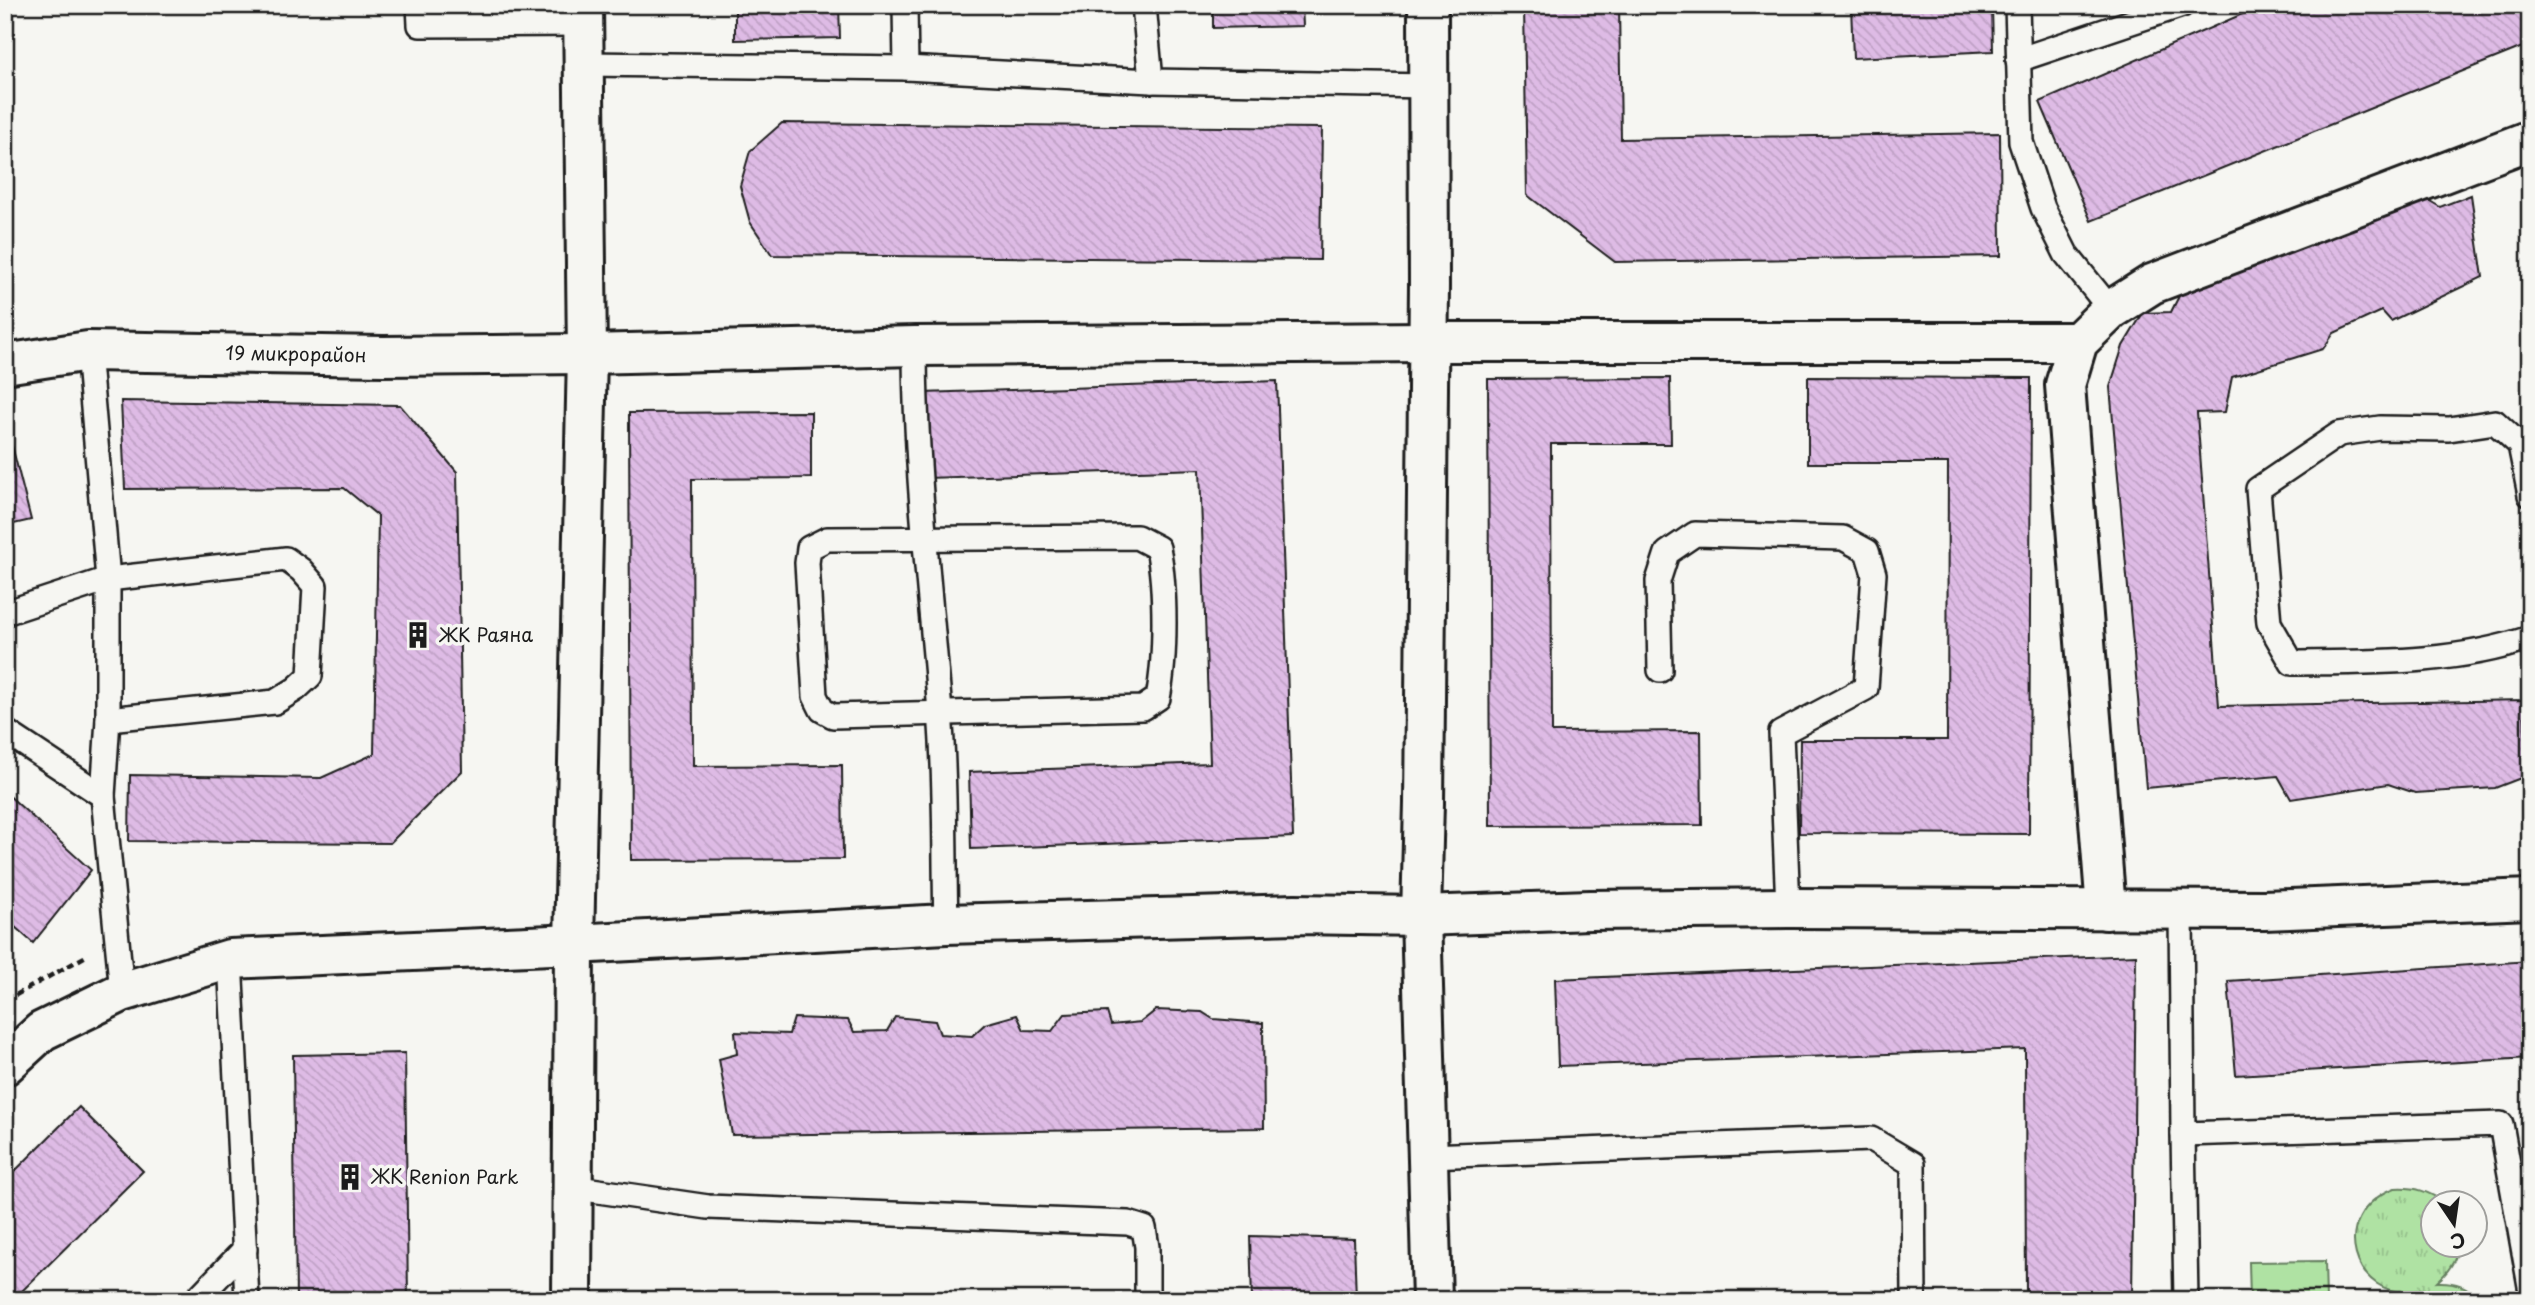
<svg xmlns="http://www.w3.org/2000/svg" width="2535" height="1305" viewBox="0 0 2535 1305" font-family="'Playpen Sans',sans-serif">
  <defs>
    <pattern id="grass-tufts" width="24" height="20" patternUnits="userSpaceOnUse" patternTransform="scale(1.75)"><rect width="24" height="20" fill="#afe2a3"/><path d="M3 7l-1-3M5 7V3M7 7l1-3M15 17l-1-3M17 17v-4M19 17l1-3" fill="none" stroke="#96c18c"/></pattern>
    <pattern id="building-back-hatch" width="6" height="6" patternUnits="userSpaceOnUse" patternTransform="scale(1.75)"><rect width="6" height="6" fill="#debbe5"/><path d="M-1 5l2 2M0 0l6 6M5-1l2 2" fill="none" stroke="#bea0c4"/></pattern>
  </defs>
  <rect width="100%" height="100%" fill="#f6f6f2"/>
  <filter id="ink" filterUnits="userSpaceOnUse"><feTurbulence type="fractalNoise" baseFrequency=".0143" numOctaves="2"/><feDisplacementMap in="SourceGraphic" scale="14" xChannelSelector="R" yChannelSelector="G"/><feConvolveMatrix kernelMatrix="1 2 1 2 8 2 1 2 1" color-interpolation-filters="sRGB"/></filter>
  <g filter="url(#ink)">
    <path fill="url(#grass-tufts)" stroke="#667f60" stroke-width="2" d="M2395 1188C2416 1187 2428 1191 2445 1203L2434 1204V1246H2458C2457 1261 2448 1272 2437 1282 2455 1281 2468 1286 2480 1300H2408L2415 1291C2355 1302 2324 1216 2395 1188Z"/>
    <path fill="#afe2a3" stroke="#667f60" stroke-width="2" d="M2325 1261 2326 1300H2250L2249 1262Z"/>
    <g fill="url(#building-back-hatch)" stroke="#1c1c1c" stroke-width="2">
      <path d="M735 5H839L840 38 735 40Z"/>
      <path d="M1213 5H1302L1303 26 1213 28Z"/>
      <path d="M1524 5H1619L1621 139 2000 133 2001 256 1615 262 1527 195Z"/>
      <path d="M1851 5H1992L1993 51 1853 58Z"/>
      <path d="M2263 5H2530V44L2091 221 2040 102Z"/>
      <path d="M782 123 1322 128 1320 260 772 255 750 222 740 186 750 151Z"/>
      <path d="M2471 195 2483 277 2391 321 2382 311 2334 333 2323 349 2232 377 2225 412 2197 413 2219 706 2524 700 2526 776 2495 788 2415 793 2388 784 2291 799 2278 776 2146 788 2110 387 2123 346 2143 313 2171 312 2180 294 2423 197 2440 207Z"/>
      <path d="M1808 377 2031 378 2029 834 1799 833 1800 740H1947L1948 463H1808Z"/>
      <path d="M1670 378 1671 444H1551L1552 732 1701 731 1702 825 1490 826 1488 379Z"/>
      <path d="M1277 381 1293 837 971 849 969 772 1210 763 1200 469 926 478 923 393Z"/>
      <path d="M121 401 400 405 457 472 462 771 390 843 129 841 130 775 321 778 374 754 378 516 344 488 125 489Z"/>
      <path d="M811 412V478L692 479 693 766 842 765 843 859 631 860 629 413Z"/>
      <path d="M8 430 31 520 5 526V431Z"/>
      <path d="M5 792 91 870 33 943 5 918Z"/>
      <path d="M2136 955 2132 1300H2026L2025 1049 1558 1066 1555 979Z"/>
      <path d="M2530 961V1058L2236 1075 2228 981Z"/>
      <path d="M1156 1010 1202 1012 1213 1019 1263 1023 1264 1128 732 1135 719 1059 737 1054 735 1032 789 1034 794 1018 848 1020 854 1032 887 1031 895 1017 935 1021 940 1034 972 1036 985 1024 1017 1015 1024 1030 1052 1031 1065 1014 1107 1012 1111 1025 1141 1022Z"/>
      <path d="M405 1053 408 1300H296L293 1055Z"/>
      <path d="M79 1107 143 1171 13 1300H5V1181Z"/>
      <path d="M1250 1236 1354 1239 1356 1300H1252Z"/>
    </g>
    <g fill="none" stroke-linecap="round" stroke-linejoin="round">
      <defs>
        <g id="lane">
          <path d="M419 5 420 25 584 24"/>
          <path d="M905 5 906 68"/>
          <path d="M1144 5 1151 81"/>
          <path d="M2017 5 2021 142 2043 208 2066 254 2111 310"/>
          <path d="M2018 60 2182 5"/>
          <path d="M585 64 906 68 1151 81 1428 86"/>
          <path d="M915 346C915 468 930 590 940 712 946 782 944 854 946 924"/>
          <path d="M88 351 108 579V719L103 796 122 992"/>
          <path d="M2530 495 2520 445 2495 422 2449 429 2380 428 2339 434 2258 489 2269 623 2292 663C2371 662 2454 664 2530 638"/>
          <path d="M1137 537 1158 548C1166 588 1166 657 1158 698L1143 708 833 716 822 710 815 696 807 563 809 548 827 539Z"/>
          <path d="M5 613 108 579 286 559 301 570 315 586 310 676 296 689 275 702 108 719"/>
          <path d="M1660 670 1658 581 1667 553 1695 534 1843 538 1867 551 1874 574 1866 688 1781 733 1788 908"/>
          <path d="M5 731 103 796"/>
          <path d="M2181 910 2183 1134 2501 1124 2530 1286"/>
          <path d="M230 959 247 1300"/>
          <path d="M2183 1134 2186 1300"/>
          <path d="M1428 1156 1871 1139 1913 1164 1914 1300"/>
          <path d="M571 1187 708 1207 1128 1223 1144 1228 1147 1247V1300"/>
          <path d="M196 1300 245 1249"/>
        </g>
        <g id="street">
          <path d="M1428 5 1429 285 1424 803 1421 916 1432 1300"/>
          <path d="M5 364 88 351 383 356 587 354 915 346 1428 342H2078"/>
          <path d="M2106 910 2065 385 2078 342 2111 310 2152 284 2530 140"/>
          <path d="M5 1065 42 1031 122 992 230 959 574 944 946 924 1295 914 1421 916 1590 910 1788 908 2264 910 2530 899"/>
          <path d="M572 1300 574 944 587 354 583 5"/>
        </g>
      </defs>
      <use href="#lane" stroke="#1c1c1c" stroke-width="28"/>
      <use href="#street" stroke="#1c1c1c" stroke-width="44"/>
      <path stroke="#1c1c1c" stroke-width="4.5" stroke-dasharray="7 5" stroke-linecap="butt" d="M5 1001 88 955"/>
      <use href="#lane" stroke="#f6f6f2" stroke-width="23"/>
      <use href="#street" stroke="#f6f6f2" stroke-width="38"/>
    </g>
  </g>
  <defs>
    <symbol id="building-bare" viewBox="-9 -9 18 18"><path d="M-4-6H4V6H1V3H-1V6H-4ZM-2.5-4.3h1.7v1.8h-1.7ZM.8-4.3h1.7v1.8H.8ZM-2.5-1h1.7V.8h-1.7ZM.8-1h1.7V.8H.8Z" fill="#1c1c1c" stroke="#f6f6f2" stroke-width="2.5" paint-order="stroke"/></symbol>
  </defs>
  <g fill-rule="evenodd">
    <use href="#building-bare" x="399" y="616" width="38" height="38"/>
    <use href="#building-bare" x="331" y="1158" width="38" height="38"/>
  </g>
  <g text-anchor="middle" stroke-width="7" stroke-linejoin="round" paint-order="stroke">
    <g font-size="19" fill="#1c1c1c" stroke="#f6f6f2">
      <text transform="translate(296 354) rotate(1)" y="7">19 микрорайон</text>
    </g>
    <g font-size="19" fill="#1c1c1c" stroke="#f6f6f2" text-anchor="start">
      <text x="439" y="642">ЖК Раяна</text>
      <text x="371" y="1184">ЖК Renion Park</text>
    </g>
  </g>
  <rect width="2535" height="1305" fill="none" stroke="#f6f6f2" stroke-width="28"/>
  <rect x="14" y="14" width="2507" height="1277" fill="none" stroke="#1c1c1c" stroke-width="2.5" filter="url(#ink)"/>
  <g transform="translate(2454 1224) rotate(167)"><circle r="33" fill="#f6f6f2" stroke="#9f9f9c" stroke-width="2"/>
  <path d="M0-5L12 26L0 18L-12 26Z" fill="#1c1c1c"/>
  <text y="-10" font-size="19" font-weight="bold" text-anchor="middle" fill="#1c1c1c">С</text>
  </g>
</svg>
